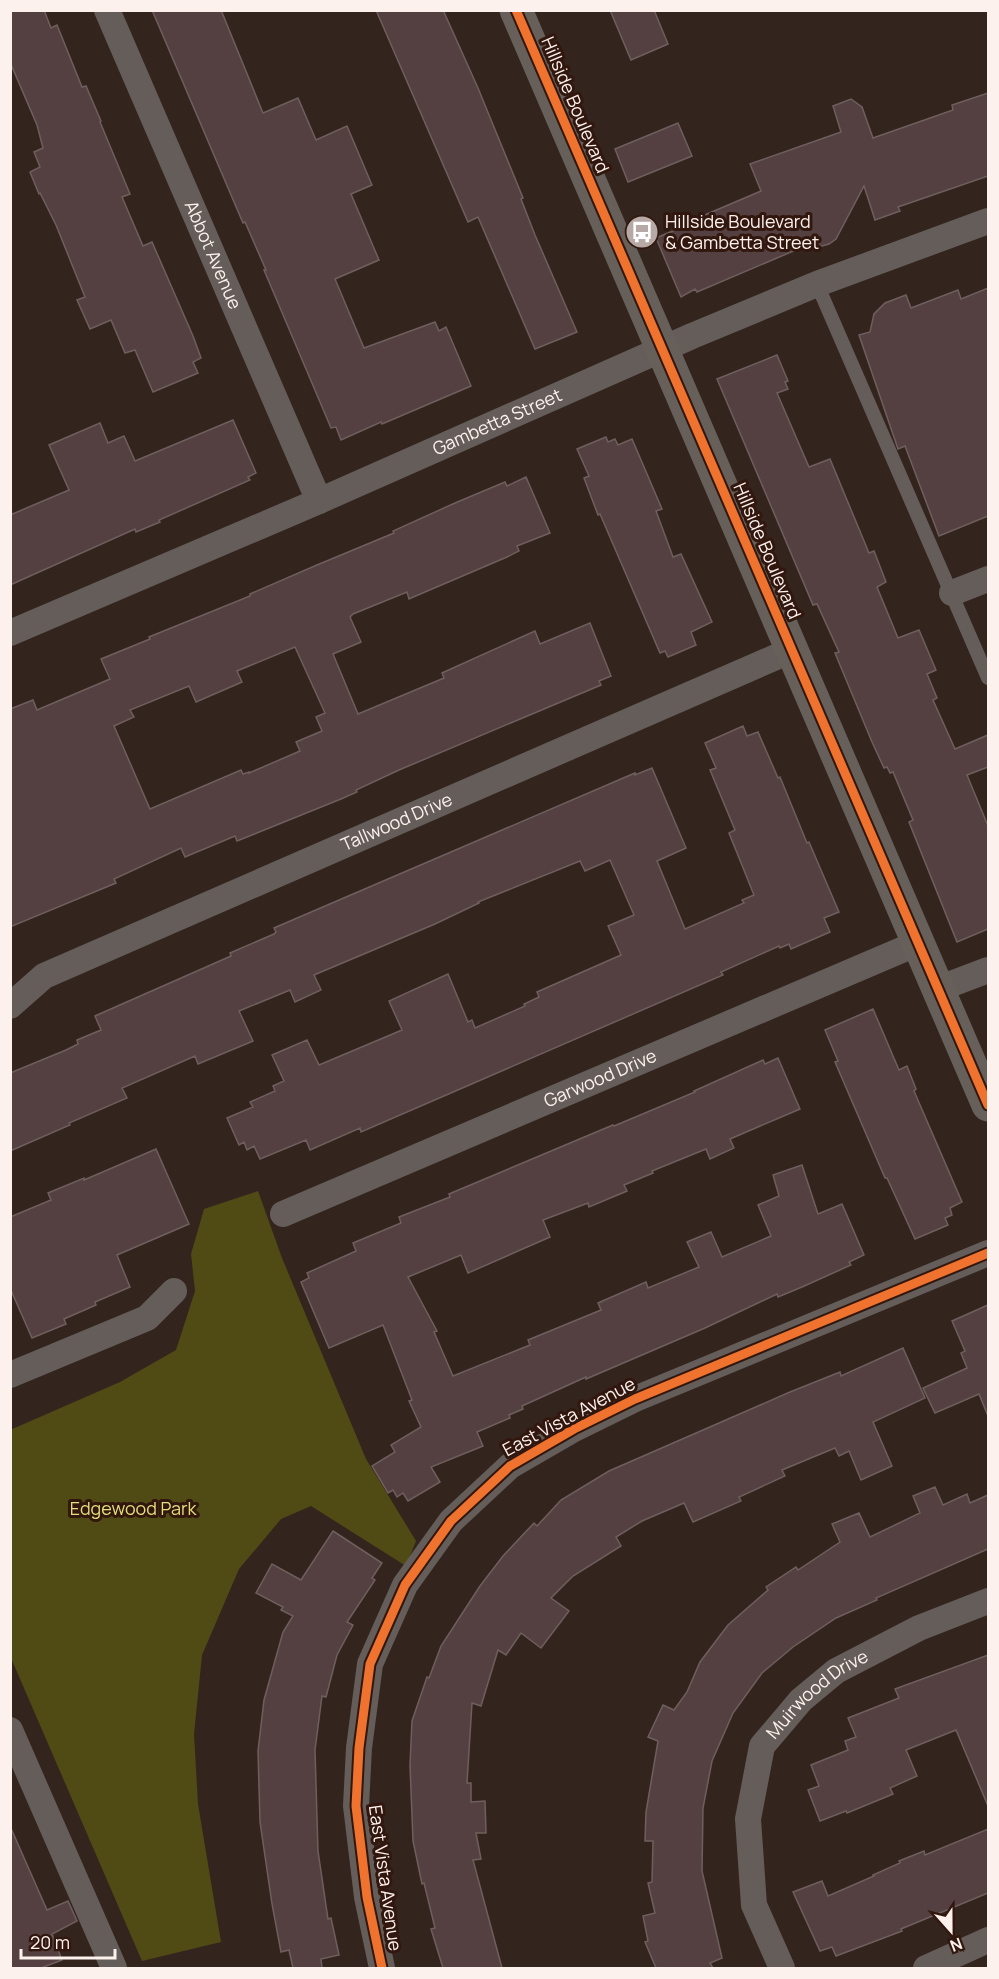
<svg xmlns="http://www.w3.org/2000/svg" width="999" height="1979" viewBox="0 0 999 1979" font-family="Manrope,sans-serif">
  <rect width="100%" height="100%" fill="#34241e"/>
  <path fill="#504b14" d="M258 1191 282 1258 366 1459 416 1541 406 1566 311 1506 281 1519 239 1569 202 1655 194 1734 198 1804 221 1942 142 1961 11 1658 10 1430 120 1382 176 1350 195 1291 191 1254 204 1209Z"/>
  <g fill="#544040" stroke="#6e5f5e" stroke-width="1.5" fill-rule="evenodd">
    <path d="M10 10H44L51 28 57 25 82 87 86 86 101 121 100 122 130 194 122 197 143 246 152 242 193 336 201 358 193 362 198 373 153 392 135 350 125 353 111 320 90 329 77 300 85 297 56 225 40 193 39 194 30 172 40 167 34 152 43 148 37 125 10 62Z"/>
    <path d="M152 10H221L263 113 298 98 316 140 347 126 372 185 351 194 379 260 335 279 364 348 435 322 439 331 446 327 471 386 382 424 381 422 341 440 336 427 331 428 264 270H266L245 222 243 223Z"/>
    <path d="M376 10H443L478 88 523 198 521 199 535 235 577 332 535 349 478 217 468 222Z"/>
    <path d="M610 10H654L668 44 631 60Z"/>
    <path d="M988 93V176L898 207 900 211 875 220 864 186 836 239 829 244 822 246 810 244 697 292 695 289 681 297 656 238 687 225 686 223 761 191 750 164 841 132 833 106 851 99 862 107 873 138 953 110 952 105Z"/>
    <path d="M678 123 692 156 628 182 615 149Z"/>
    <path d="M988 288V516L939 536 905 446 898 449 859 335 870 332 874 314 885 303 906 295 911 308 958 290 961 299Z"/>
    <path d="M777 355 788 381 785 382 788 389 777 393 809 467 830 459 869 553 874 551 886 582 877 587 898 638 919 630 936 670 927 674 937 698 933 700 955 749 988 735V767L967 775 988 826V929L957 942 909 822 913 820 893 772 890 773 887 767 884 768 872 742 835 653 839 652 817 604 813 605 717 379Z"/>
    <path d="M233 420 256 473 248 477 250 480 159 520 160 522 136 532 135 529 10 585V515L69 490 49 445 100 423 108 443 124 436 135 461Z"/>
    <path d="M606 437 608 442 615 439 618 445 632 439 662 509 656 511 673 557 681 554 712 622 691 632 696 645 668 657 665 651 660 653 600 514 598 515 584 478 589 476 577 449Z"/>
    <path d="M526 477 550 533 517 546 519 551 507 557 411 598 409 599 407 592 353 614 350 617 361 642 333 654 358 714 444 678 442 673 535 631 540 644 590 623 611 676 599 681 601 685 399 770 356 790 357 792 341 799 237 841 235 836 185 857 181 848 114 879 116 883 10 927V709L33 700 37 710 110 679 101 659 150 639 149 637 250 596V594L317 565 394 533 393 531 455 503 505 482 507 486ZM295 647 325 713 316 717 322 731 296 742 300 751 249 773V772L243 774 241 770 150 809 114 726 134 717 130 710 189 686 196 702 242 682 237 671Z"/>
    <path d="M743 726 747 736 758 732 778 778 780 777 807 843 809 842 839 912 824 918 830 932 791 949 789 944 780 948 779 946 721 972 723 975 361 1132 360 1128 310 1150 306 1140 260 1159 254 1146 247 1150 244 1142 239 1145 227 1118 253 1107 250 1102 275 1091 273 1086 284 1081 272 1055 307 1040 319 1065 402 1030 389 1001 448 974 468 1022 472 1020 475 1028 525 1006 524 1004 539 997 537 992 621 955 608 926 634 915 610 860 585 871 580 861 478 902 479 903 435 924 314 975 321 990 295 1002 290 990 239 1011 253 1041 198 1064 195 1056 122 1088 127 1098 69 1123 70 1125 10 1151V1073L66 1050 78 1044 77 1040 101 1030 95 1016 231 956 230 953 274 934 276 932 274 928 635 773V775L652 768 686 848 657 861 685 929 744 903 742 900 754 895 729 833 735 830 710 770 716 768 705 743Z"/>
    <path d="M873 1009 899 1070 907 1066 916 1089 914 1091 962 1202 950 1208 952 1215 945 1218 948 1225 915 1239 887 1178H885L835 1062 838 1061 825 1030Z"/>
    <path d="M778 1058 800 1109 730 1139 734 1148 710 1159 706 1149 652 1171 653 1173 624 1185 627 1191 589 1207 588 1203 543 1220 550 1237 468 1273 461 1255 408 1277 437 1331 434 1332 453 1376 530 1345 528 1340 601 1310 598 1303 646 1282 648 1288 699 1267 687 1242 711 1232 722 1257 771 1236 758 1205 779 1196 773 1175 802 1165 818 1214 842 1204 864 1255 849 1262 851 1265 802 1287 778 1297 777 1294 705 1328 586 1379V1377L522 1406 523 1409 509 1415 510 1418 477 1432 483 1446 431 1467 440 1482 408 1501 403 1493 397 1497 393 1490 388 1493 372 1466 395 1452 391 1445 421 1427 409 1401 412 1400 383 1325 329 1348 301 1282 309 1278 307 1273 356 1251 353 1243 401 1223 399 1217 450 1197 449 1194 613 1125 614 1126 695 1092 694 1091 763 1060 765 1064Z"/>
    <path d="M156 1149 189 1224 117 1255 130 1287 95 1302 96 1305 64 1319 66 1324 32 1338 10 1288V1217L51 1200 48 1193 84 1178V1180Z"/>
    <path d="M988 1305V1416L979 1394 935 1413 923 1388 967 1368 961 1353 965 1351 952 1321Z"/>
    <path d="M903 1348 925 1398 873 1422 892 1466 861 1480 849 1451 839 1456 835 1448 782 1470 785 1476 739 1497 741 1501 693 1522 684 1503 642 1521 616 1537 621 1546 573 1576 551 1598 569 1611 541 1648 521 1633 506 1655 498 1650 481 1706 472 1703 467 1783H471V1802L485 1801 486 1833H476L481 1859 473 1860 502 1968H443L431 1929 435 1928 424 1883 422 1884 413 1841 410 1765 412 1721 427 1677 429 1678 441 1646 480 1586 503 1556 534 1523 537 1526 561 1500 609 1471 790 1392 840 1372 841 1376Z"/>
    <path d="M935 1487 943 1505 967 1494 970 1503 988 1495V1549L876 1598 877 1600 836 1618 793 1647 762 1673 733 1713 712 1761 703 1808 702 1871 722 1958 710 1963 713 1968H656L645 1942 648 1941 643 1916 655 1913 648 1883 652 1882 653 1841H645L646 1812 658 1741 648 1737 663 1705 674 1710 687 1692 700 1662 728 1625 768 1590 766 1587 796 1567 798 1570 840 1542 832 1524 859 1513 870 1537 920 1513 913 1496Z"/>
    <path d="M333 1531 382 1563 372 1578 375 1580 347 1622 353 1625 337 1655 326 1697 322 1696 315 1750 318 1851 328 1919 331 1918 339 1955 321 1959 322 1968H293L289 1950 281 1952 272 1904 260 1822 258 1751 264 1700 283 1632 293 1616 281 1610 283 1607 256 1593 272 1564 301 1580Z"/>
    <path d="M988 1655V1806L956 1730 906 1750 917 1776 890 1788 893 1794 847 1813 846 1811 820 1821 808 1790 819 1786 811 1765 848 1750 845 1741 856 1737 848 1718 899 1698 895 1689Z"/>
    <path d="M10 1826 47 1910 68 1901 77 1921 52 1934 62 1960 41 1968H10Z"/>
    <path d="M988 1829V1893L901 1929 902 1931 836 1956 832 1947 820 1951 793 1892 822 1881 828 1896 874 1876 873 1875 900 1863 899 1861 924 1851 925 1855Z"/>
  </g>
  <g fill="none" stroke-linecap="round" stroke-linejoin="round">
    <path stroke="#645d59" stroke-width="14" d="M817 284 988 678"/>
    <g stroke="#645d59" stroke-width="26">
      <path id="s1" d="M107 10 319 501"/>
      <path d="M952 593 988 579"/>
      <path id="s2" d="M10 633 319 501 692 336 817 284 988 221"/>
      <path d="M938 989 988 970"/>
      <path id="s3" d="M10 1006 44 976 792 650"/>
      <path id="s4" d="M283 1214 918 943"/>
      <path d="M10 1375 147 1318 174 1291"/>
      <path d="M10 1730 114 1968"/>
      <path d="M382 1968 367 1897 356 1806 359 1748 370 1664 405 1585 451 1521 510 1466 574 1429 635 1399 988 1253"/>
      <path id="s5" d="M782 1968 754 1905 748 1819 762 1746 801 1700 836 1671 919 1628 988 1601"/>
      <path d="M926 1968 988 1940"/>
    </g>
    <path stroke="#67605a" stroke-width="33" d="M516 10 988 1105"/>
    <defs>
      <g id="cycleway">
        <path d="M516 10 988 1105"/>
        <path d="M382 1968 367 1897 356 1806 359 1748 370 1664 405 1585 451 1521 510 1466 574 1429 635 1399 988 1253"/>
      </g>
    </defs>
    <use href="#cycleway" stroke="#31170d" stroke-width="13"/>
    <use href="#cycleway" stroke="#ef722f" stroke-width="9"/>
  </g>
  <defs>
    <symbol id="bus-disc" viewBox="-11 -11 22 22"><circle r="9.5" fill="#b7a9a5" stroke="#31170d"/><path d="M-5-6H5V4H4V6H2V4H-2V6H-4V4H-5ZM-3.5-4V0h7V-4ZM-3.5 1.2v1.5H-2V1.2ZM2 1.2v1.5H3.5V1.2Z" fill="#fff"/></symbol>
  </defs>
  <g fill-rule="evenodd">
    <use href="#bus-disc" x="623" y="213" width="38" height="38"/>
  </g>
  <g text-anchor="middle" stroke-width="6" stroke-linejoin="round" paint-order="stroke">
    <g font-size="18" fill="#fdf1ed" stroke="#31170d">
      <text transform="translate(575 105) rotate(67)" y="6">Hillside Boulevard</text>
      <text dy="6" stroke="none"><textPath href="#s1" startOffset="267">Abbot Avenue</textPath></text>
      <text dy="6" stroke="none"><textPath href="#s2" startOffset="531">Gambetta Street</textPath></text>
      <text transform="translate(767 551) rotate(67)" y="6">Hillside Boulevard</text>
      <text dy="6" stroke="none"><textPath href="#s3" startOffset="430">Tallwood Drive</textPath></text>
      <text dy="6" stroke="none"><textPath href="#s4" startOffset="345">Garwood Drive</textPath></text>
      <text transform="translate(569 1417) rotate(-28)" y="6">East Vista Avenue</text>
      <text dy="6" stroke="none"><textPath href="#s5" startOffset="306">Muirwood Drive</textPath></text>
      <text transform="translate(385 1878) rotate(82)" y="6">East Vista Avenue</text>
    </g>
    <g font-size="18" fill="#fdf1ed" stroke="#31170d" text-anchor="start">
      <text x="665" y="228">Hillside Boulevard<tspan x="665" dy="21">&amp; Gambetta Street</tspan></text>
    </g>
    <g font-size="18" fill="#e2df7c" stroke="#31170d">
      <text x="133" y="1515">Edgewood Park</text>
    </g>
  </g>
  <rect width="999" height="1979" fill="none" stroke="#fdf1ed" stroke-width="24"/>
  <g transform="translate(951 1931) rotate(159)" stroke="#31170d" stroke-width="4.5" paint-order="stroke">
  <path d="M0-4.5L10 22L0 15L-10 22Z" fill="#fdf1ed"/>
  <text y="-9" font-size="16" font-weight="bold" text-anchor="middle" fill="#fdf1ed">N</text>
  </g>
  <path d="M21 1949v9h94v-9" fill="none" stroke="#fdf1ed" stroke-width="3"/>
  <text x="30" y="1949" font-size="18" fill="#fdf1ed" stroke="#31170d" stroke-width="4.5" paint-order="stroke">20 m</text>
</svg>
